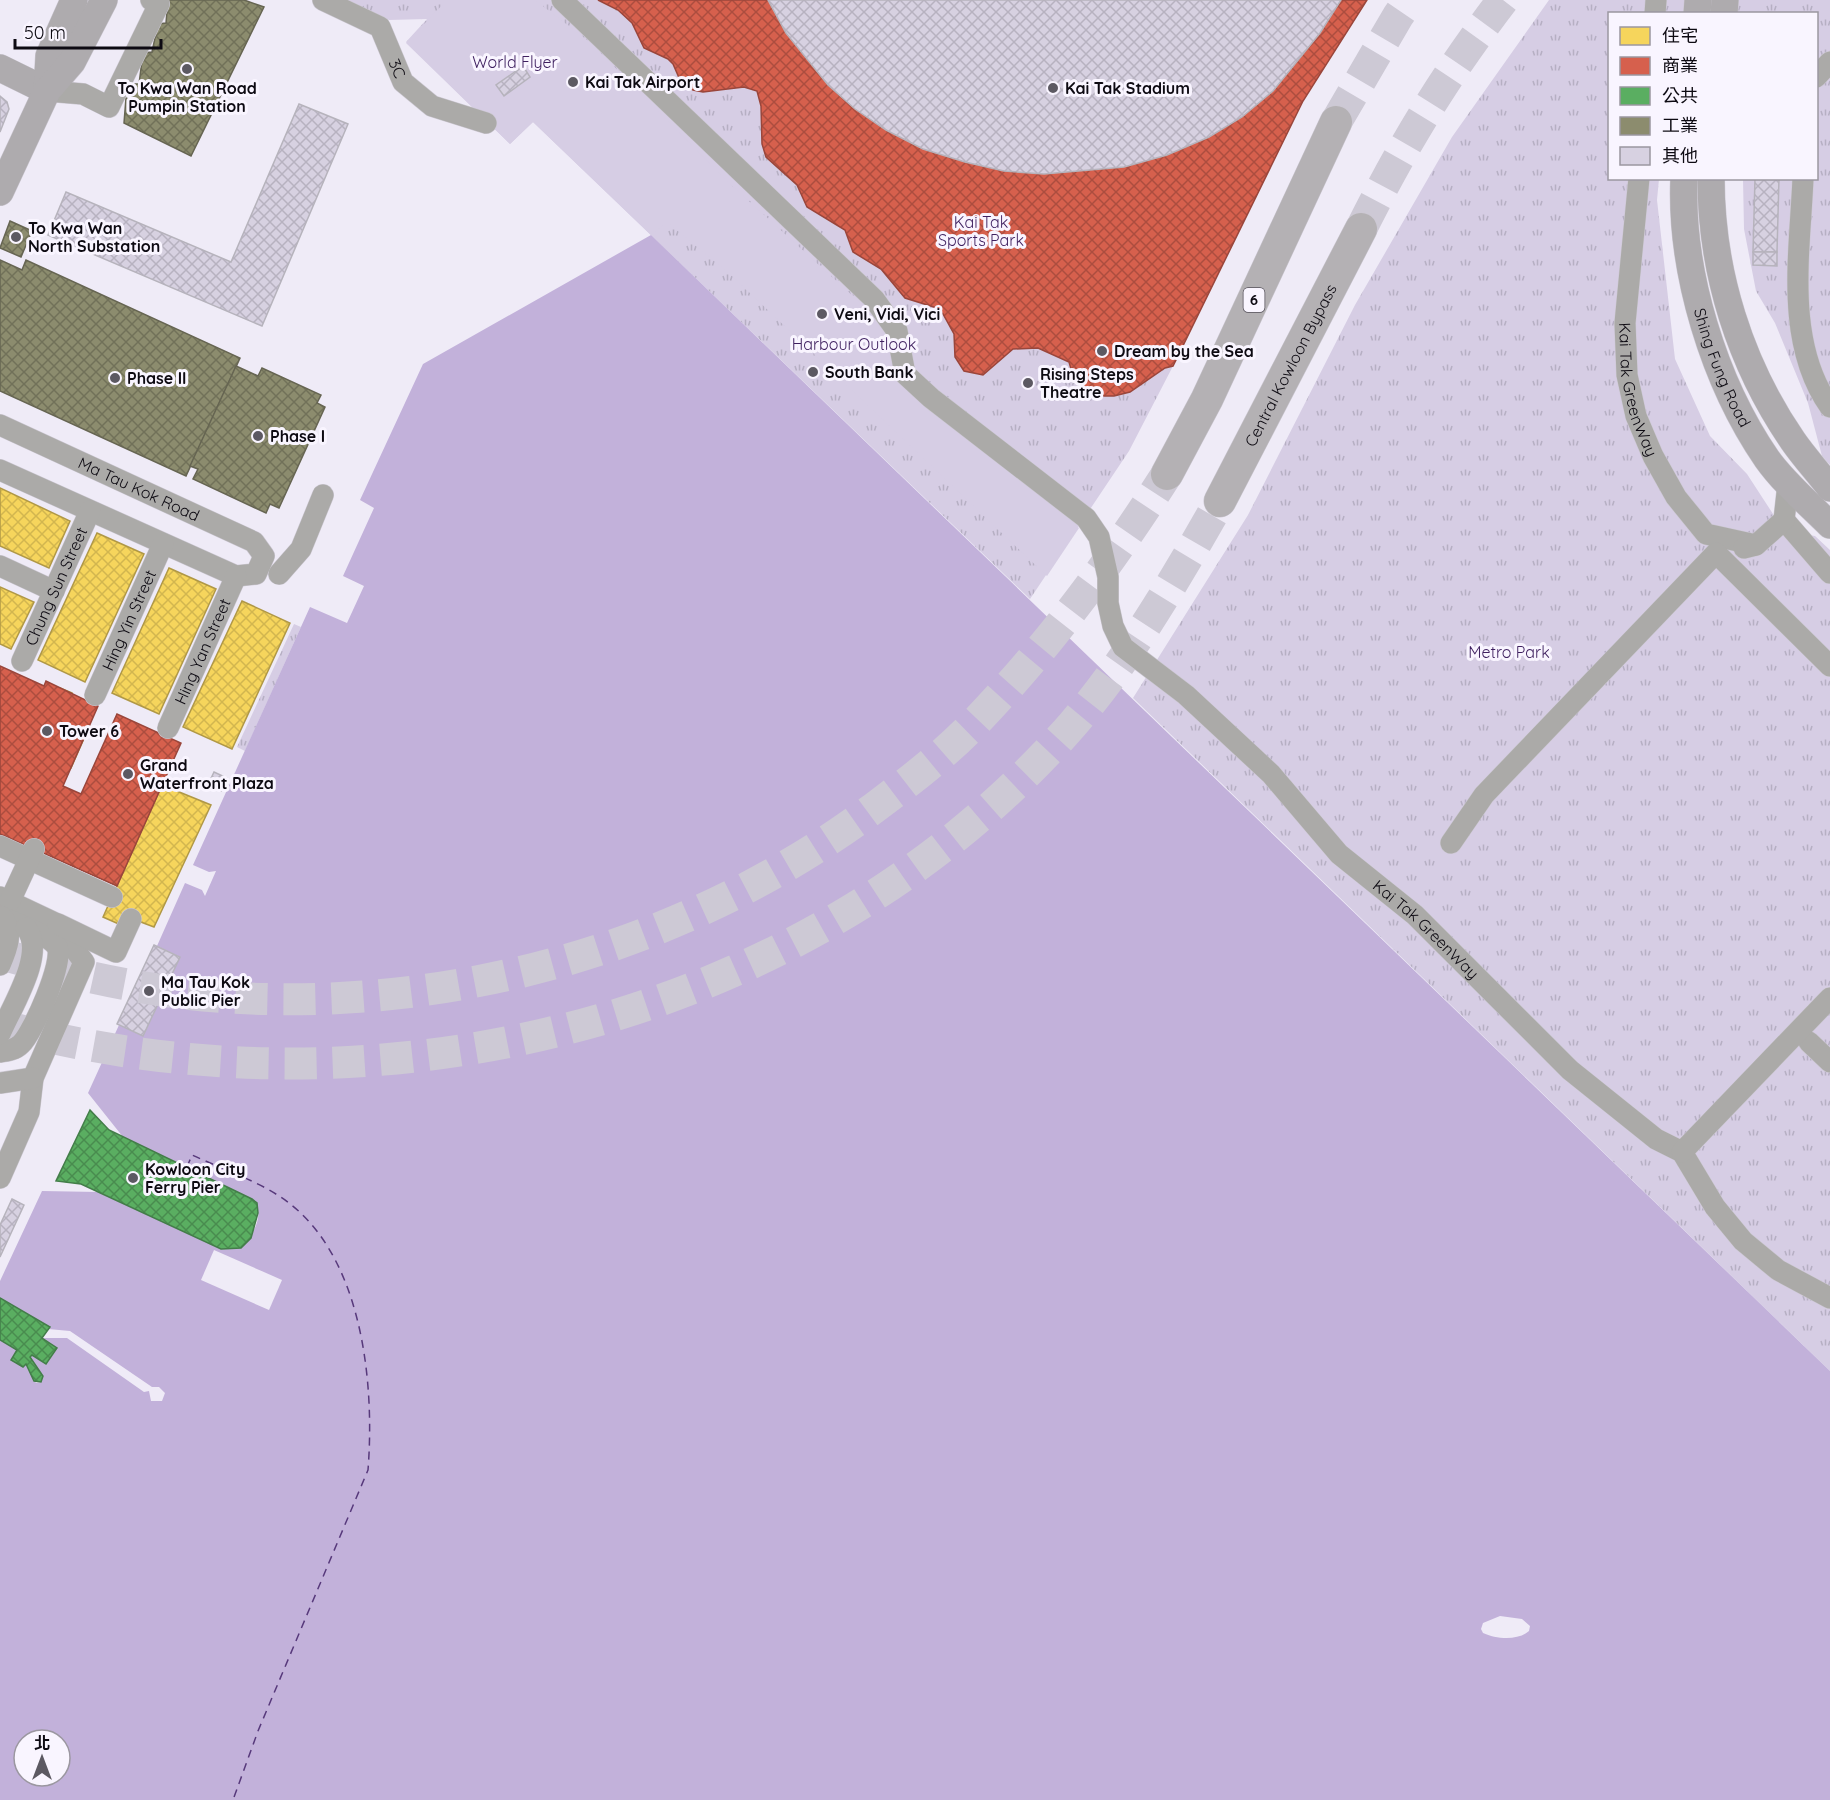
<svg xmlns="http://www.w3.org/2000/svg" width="1830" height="1800" viewBox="0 0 1830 1800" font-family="Quicksand,'Noto Sans TC',sans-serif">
  <defs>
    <pattern id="grass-tufts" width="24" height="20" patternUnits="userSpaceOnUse" patternTransform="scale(1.5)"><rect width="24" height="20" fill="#d6cde4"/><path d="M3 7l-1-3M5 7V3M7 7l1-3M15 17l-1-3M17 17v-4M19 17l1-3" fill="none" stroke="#b6afc3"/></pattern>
    <pattern id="homes-cross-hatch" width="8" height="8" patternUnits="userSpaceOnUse" patternTransform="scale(1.5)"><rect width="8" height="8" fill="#f6d55c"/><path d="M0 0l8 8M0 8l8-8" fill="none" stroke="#d2b64f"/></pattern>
    <pattern id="shops-cross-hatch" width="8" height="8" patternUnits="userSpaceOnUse" patternTransform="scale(1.5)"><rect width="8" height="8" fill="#d6604d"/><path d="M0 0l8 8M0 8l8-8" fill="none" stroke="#ac4d3f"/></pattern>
    <pattern id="public-cross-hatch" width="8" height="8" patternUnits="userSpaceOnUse" patternTransform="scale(1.5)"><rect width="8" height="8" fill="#5aae61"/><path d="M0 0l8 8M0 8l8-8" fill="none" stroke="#498c4f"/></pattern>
    <pattern id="industry-cross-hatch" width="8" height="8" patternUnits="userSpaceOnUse" patternTransform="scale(1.5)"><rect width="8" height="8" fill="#8c8c6e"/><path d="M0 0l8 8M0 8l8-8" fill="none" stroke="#717159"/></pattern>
    <pattern id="building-cross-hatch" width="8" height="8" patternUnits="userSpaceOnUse" patternTransform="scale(1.5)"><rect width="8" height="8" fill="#d7d1e1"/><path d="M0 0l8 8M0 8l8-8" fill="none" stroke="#b7b2c0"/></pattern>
  </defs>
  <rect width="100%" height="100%" fill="#efebf7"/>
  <g fill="url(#grass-tufts)">
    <path d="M346 0H1367L1303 101 1173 366 1129 451 1030 599 533 122 510 144 406 42 427 19 389 20Z"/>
    <path d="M1549 0H1830V465L1822 456 1808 403 1775 323 1756 291 1744 229 1743 179 1816 178V14H1610V178L1659 179 1657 200 1675 359 1710 436 1747 474 1788 537 1796 533 1815 536 1830 550V1371L1133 698 1248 515 1355 305 1452 137Z"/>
    <path d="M294 624 301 627 245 751 237 747Z"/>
  </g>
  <path fill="#d6cde4" d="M447 0H535L591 43 729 183 889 329 892 374 1079 528 1047 576 731 275 667 222 651 235 533 122 510 144 406 43Z"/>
  <path fill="#c2b1da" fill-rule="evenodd" d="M651 235 1830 1371V1800H0V1340L17 1350 11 1360 23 1367 26 1364 36 1383 41 1382 43 1376 30 1357 32 1355 46 1364 57 1348 42 1338H67L144 1392 149 1391 151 1401H162L165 1393 159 1387H152L70 1331 48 1329 49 1327 0 1298V1281L42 1191 98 1192 221 1249 241 1248C252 1236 267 1214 252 1199L123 1137 88 1093 119 1025 143 1036 180 957 157 946 185 883 202 890 205 896 216 871 209 872 193 865 310 607 347 623 364 586 343 576 374 508 360 500 423 364ZM1500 1616 1522 1619 1530 1626 1529 1631C1518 1641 1496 1639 1483 1633L1481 1629 1483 1623ZM24 1740H60V1776H24Z"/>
  <path fill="#efebf7" d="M214 1250 282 1280 269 1310 201 1280Z"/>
  <g fill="url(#homes-cross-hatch)" stroke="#b09846" stroke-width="1.5">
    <path d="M0 488 70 521 49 568 0 546Z"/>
    <path d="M97 533 144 554 85 682 38 660Z"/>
    <path d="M169 568 216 589 159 714 112 693Z"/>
    <path d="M0 587 34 602 11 649 0 644Z"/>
    <path d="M242 601 290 623 232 749 183 727Z"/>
    <path d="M44 687 55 691 51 701 54 702 60 688 72 693 64 715 60 714 57 720 65 723 68 717 89 727 71 768 49 758 52 752 45 748 42 754 46 756 35 778 23 773 29 758 27 757 23 766 11 761 20 740 17 738 16 741 8 738 10 735 7 733 12 720 32 729 34 723 15 715 20 702 23 703 25 700 33 703 32 706 35 708Z"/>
    <path d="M162 785 211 805 154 927 125 916 121 925 103 917Z"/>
  </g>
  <g fill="url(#shops-cross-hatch)" stroke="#9a463b" stroke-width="1.5">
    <path d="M598 0H1367L1303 101 1173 366 1165 368 1130 392 1114 396H1096L1085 388 1073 376 1069 362 1038 348 1013 349 983 375 964 371 955 357 954 334 943 314 937 308 905 298 881 269 853 252 845 230 807 207 797 185 766 157 762 144 761 106 757 91 744 87 703 92 693 90 680 80 673 64 668 59 644 48 632 23 618 10Z"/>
    <path d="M0 666 44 686 46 681 98 706 63 786 81 794 117 714 181 743 117 886 0 834Z"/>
  </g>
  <g fill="url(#public-cross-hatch)" stroke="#437d49" stroke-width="1.5">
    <path d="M90 1110 109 1130 252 1199 257 1203 258 1213 251 1238 241 1248 221 1249 81 1184 56 1181Z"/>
    <path d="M0 1298 50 1327 42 1338 57 1348 46 1364 32 1355 30 1357 43 1376 41 1382 34 1381 26 1364 23 1367 11 1360 17 1350 0 1340Z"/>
  </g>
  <g fill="url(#industry-cross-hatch)" stroke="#666552" stroke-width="1.5">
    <path d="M168 0H244L264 7 191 156 124 123 126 98 131 100 133 84H139L143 53 152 52 158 24 166 23Z"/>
    <path d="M10 221 32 231 21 257 0 248Z"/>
    <path d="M0 260 22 270 26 260 240 358 186 476 0 391Z"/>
    <path d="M236 366 258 376 262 368 321 395 317 403 325 407 279 508 270 504 266 513 193 479 198 469 190 466Z"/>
  </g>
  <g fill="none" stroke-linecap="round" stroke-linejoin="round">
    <path stroke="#57397b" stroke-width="1.5" stroke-dasharray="8 6" stroke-linecap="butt" d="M187 1167 192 1155C220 1168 253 1179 279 1196 362 1249 375 1381 368 1470L258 1731 233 1800"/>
  </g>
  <g fill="url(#building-cross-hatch)" stroke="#b6b3bc" stroke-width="1.5">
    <path d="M768 0H1341L1320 33 1273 91 1242 117 1209 137 1167 155 1124 167 1044 174 1004 171 965 162 923 149 886 130 855 109 828 85 786 33Z"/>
    <path d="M523 66 530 77 504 96 496 85Z"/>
    <path d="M0 96 7 102 9 109 0 132Z"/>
    <path d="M299 104 348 124 262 326 48 235 66 192 231 262Z"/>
    <path d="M1755 178H1779L1777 252H1753Z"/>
    <path d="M1753 252H1777V266L1753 265Z"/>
    <path d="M214 772 227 778 221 791 208 785Z"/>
    <path d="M154 945 180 957 143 1036 117 1024Z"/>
    <path d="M12 1199 24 1205 0 1257V1225Z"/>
  </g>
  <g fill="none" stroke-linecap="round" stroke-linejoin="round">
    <g stroke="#cdc9d5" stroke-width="32" stroke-dasharray="32 16" stroke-linecap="butt">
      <path d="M1336 122 1398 16 1409 0"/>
      <path d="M1361 229C1403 145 1446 74 1503 0"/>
      <path d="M0 954C72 974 147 992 222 997 453 1013 689 946 874 808 907 783 940 758 969 729 1044 652 1109 565 1167 474"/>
      <path d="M0 1025C377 1128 812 1023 1073 724 1131 656 1176 578 1220 501"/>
    </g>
    <defs>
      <g id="minor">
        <path id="s1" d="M323 0 380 27 403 82 432 106 486 123"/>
        <path id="s2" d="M562 0 874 299 897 331 905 374 931 398 1086 518 1099 537 1108 577V603L1113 626 1123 647 1186 695 1271 774 1339 854 1415 915 1570 1070 1656 1139 1682 1152 1715 1207 1743 1241 1778 1270 1830 1298"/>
        <path d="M1655 14 1656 0"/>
        <path d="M1816 77 1830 62"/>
        <path d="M47 91 83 94 109 107 159 4 151 0"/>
        <path id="s3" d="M1639 178 1625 323 1627 375 1636 416 1653 456 1676 497 1706 534 1756 545"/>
        <path d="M1803 178C1800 252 1784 342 1830 407"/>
        <path id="s4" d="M0 425 254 542 264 556 256 574 236 576 0 470"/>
        <path d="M1784 520 1830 573"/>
        <path d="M1744 548 1756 545 1784 520 1788 484"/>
        <path d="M0 566 54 591"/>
        <path d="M279 574 301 549 323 495"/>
        <path id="s5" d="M22 661 90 511"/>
        <path id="s6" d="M95 695 163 544"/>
        <path id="s7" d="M168 728 236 576"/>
        <path d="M1451 843 1484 795 1716 553 1830 666"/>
        <path d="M0 846 112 897"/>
        <path d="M0 897 55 923 84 962 33 1078 29 1112 0 1178"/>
        <path d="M10 901 34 849"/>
        <path d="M0 916C14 923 49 934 57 947 65 960 33 1033 21 1044 15 1050 8 1051 0 1052"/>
        <path d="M58 924 116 952 131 919"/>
        <path d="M0 965C7 949 14 932 2 917"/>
        <path d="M0 1034C11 1008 47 952 26 928"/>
        <path d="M1809 1042 1830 1062"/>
        <path d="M0 1083 33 1078"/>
        <path d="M1682 1152 1830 998"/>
      </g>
      <g id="major">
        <path d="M1697 14 1698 0"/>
        <path d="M1724 14 1725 0"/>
        <path d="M0 68 47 91"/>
        <path d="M47 91 49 56 74 0"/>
        <path id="s8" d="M1684 178C1680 272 1714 382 1767 459 1784 483 1809 504 1830 525"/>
        <path d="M1711 178C1711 272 1740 364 1793 441 1804 457 1818 472 1830 488"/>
        <path d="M0 192 47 91 72 62 104 0"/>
      </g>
      <g id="highway">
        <path d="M1167 474 1207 399 1336 122"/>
        <path id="s9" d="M1220 501 1361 229"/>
      </g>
    </defs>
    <use href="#minor" stroke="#ccc8d2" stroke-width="22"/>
    <use href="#major" stroke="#ccc8d2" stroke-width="28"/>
    <use href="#highway" stroke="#ccc8d2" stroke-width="33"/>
    <use href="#minor" stroke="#abaaa8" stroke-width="21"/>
    <use href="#major" stroke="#aeabae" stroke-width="27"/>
    <use href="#highway" stroke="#b4b1b4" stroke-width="32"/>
  </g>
  <g fill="#5c5962" stroke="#f9f5ff" stroke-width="2">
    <circle cx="187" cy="69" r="6"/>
    <circle cx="573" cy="82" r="6"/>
    <circle cx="1053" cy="88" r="6"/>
    <circle cx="16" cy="237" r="6"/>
    <circle cx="822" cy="314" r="6"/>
    <circle cx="1102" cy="351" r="6"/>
    <circle cx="813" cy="372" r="6"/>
    <circle cx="115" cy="378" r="6"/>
    <circle cx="1028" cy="383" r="6"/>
    <circle cx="258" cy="436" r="6"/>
    <circle cx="47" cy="731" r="6"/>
    <circle cx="128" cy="774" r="6"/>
    <circle cx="149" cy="991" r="6"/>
    <circle cx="133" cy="1178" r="6"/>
  </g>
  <g text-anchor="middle" stroke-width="6" stroke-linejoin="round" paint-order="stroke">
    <rect fill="#f9f5ff" stroke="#545059" stroke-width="1.5" x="1243.5" y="288" width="21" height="24" rx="4.5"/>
    <g font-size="15" font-weight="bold" fill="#0d0a12">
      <text x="1254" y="305">6</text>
    </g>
    <g font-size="16" fill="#3e1f5f" stroke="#f9f5ff">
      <text x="515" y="68">World Flyer</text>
      <text x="981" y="228">Kai Tak<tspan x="981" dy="18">Sports Park</tspan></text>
      <text x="854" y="350">Harbour Outlook</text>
      <text x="1509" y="658">Metro Park</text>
    </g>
    <g font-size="16" fill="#0d0a12" stroke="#f9f5ff">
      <text dy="6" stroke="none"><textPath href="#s1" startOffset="108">3C</textPath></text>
      <text dy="6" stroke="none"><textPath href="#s9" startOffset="153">Central Kowloon Bypass</textPath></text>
      <text dy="6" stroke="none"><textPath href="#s8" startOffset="195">Shing Fung Road</textPath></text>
      <text dy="6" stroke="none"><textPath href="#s3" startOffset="214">Kai Tak GreenWay</textPath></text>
      <text dy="6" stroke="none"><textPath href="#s4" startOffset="153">Ma Tau Kok Road</textPath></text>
      <text dy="6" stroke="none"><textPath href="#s5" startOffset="82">Chung Sun Street</textPath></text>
      <text dy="6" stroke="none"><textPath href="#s6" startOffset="82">Hing Yin Street</textPath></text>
      <text dy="6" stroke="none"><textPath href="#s7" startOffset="84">Hing Yan Street</textPath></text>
      <text dy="6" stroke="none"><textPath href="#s2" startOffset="1299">Kai Tak GreenWay</textPath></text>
    </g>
    <g font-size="16" font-weight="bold" fill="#0d0a12" stroke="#f9f5ff" text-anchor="start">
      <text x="585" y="88">Kai Tak Airport</text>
      <text x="187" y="94" text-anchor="middle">To Kwa Wan Road<tspan x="187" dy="18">Pumpin Station</tspan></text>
      <text x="1065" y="94">Kai Tak Stadium</text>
      <text x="28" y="234">To Kwa Wan<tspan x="28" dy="18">North Substation</tspan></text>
      <text x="834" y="320">Veni, Vidi, Vici</text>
      <text x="1114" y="357">Dream by the Sea</text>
      <text x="825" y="378">South Bank</text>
      <text x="1040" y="380">Rising Steps<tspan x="1040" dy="18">Theatre</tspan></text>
      <text x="127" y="384">Phase II</text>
      <text x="270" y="442">Phase I</text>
      <text x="59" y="737">Tower 6</text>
      <text x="140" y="771">Grand<tspan x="140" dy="18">Waterfront Plaza</tspan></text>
      <text x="161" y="988">Ma Tau Kok<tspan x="161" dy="18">Public Pier</tspan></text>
      <text x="145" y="1175">Kowloon City<tspan x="145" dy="18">Ferry Pier</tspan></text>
    </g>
  </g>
  <rect x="1608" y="12" width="210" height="168" fill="#f9f5ff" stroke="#9b97a0" stroke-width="1.5"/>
  <rect x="1620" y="27" width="30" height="18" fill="#f6d55c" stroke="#9b97a0" stroke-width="1.5"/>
  <text x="1662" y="42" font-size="18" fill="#0d0a12">住宅</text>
  <rect x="1620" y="57" width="30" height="18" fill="#d6604d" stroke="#9b97a0" stroke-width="1.5"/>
  <text x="1662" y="72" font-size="18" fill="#0d0a12">商業</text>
  <rect x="1620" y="87" width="30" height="18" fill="#5aae61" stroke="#9b97a0" stroke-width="1.5"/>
  <text x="1662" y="102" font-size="18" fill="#0d0a12">公共</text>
  <rect x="1620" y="117" width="30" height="18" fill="#8c8c6e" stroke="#9b97a0" stroke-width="1.5"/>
  <text x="1662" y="132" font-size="18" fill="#0d0a12">工業</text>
  <rect x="1620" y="147" width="30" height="18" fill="#d7d1e1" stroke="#9b97a0" stroke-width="1.5"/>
  <text x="1662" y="162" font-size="18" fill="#0d0a12">其他</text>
  <g transform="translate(42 1758)"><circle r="28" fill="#f9f5ff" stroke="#9b97a0" stroke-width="1.5"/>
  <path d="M0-4.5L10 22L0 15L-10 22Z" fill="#5c5962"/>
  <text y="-9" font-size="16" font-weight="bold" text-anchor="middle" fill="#0d0a12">北</text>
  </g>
  <path d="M15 39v9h146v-9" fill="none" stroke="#0d0a12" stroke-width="3"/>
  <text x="24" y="39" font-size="18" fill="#0d0a12" stroke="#f9f5ff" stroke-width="4.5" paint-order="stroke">50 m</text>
</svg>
